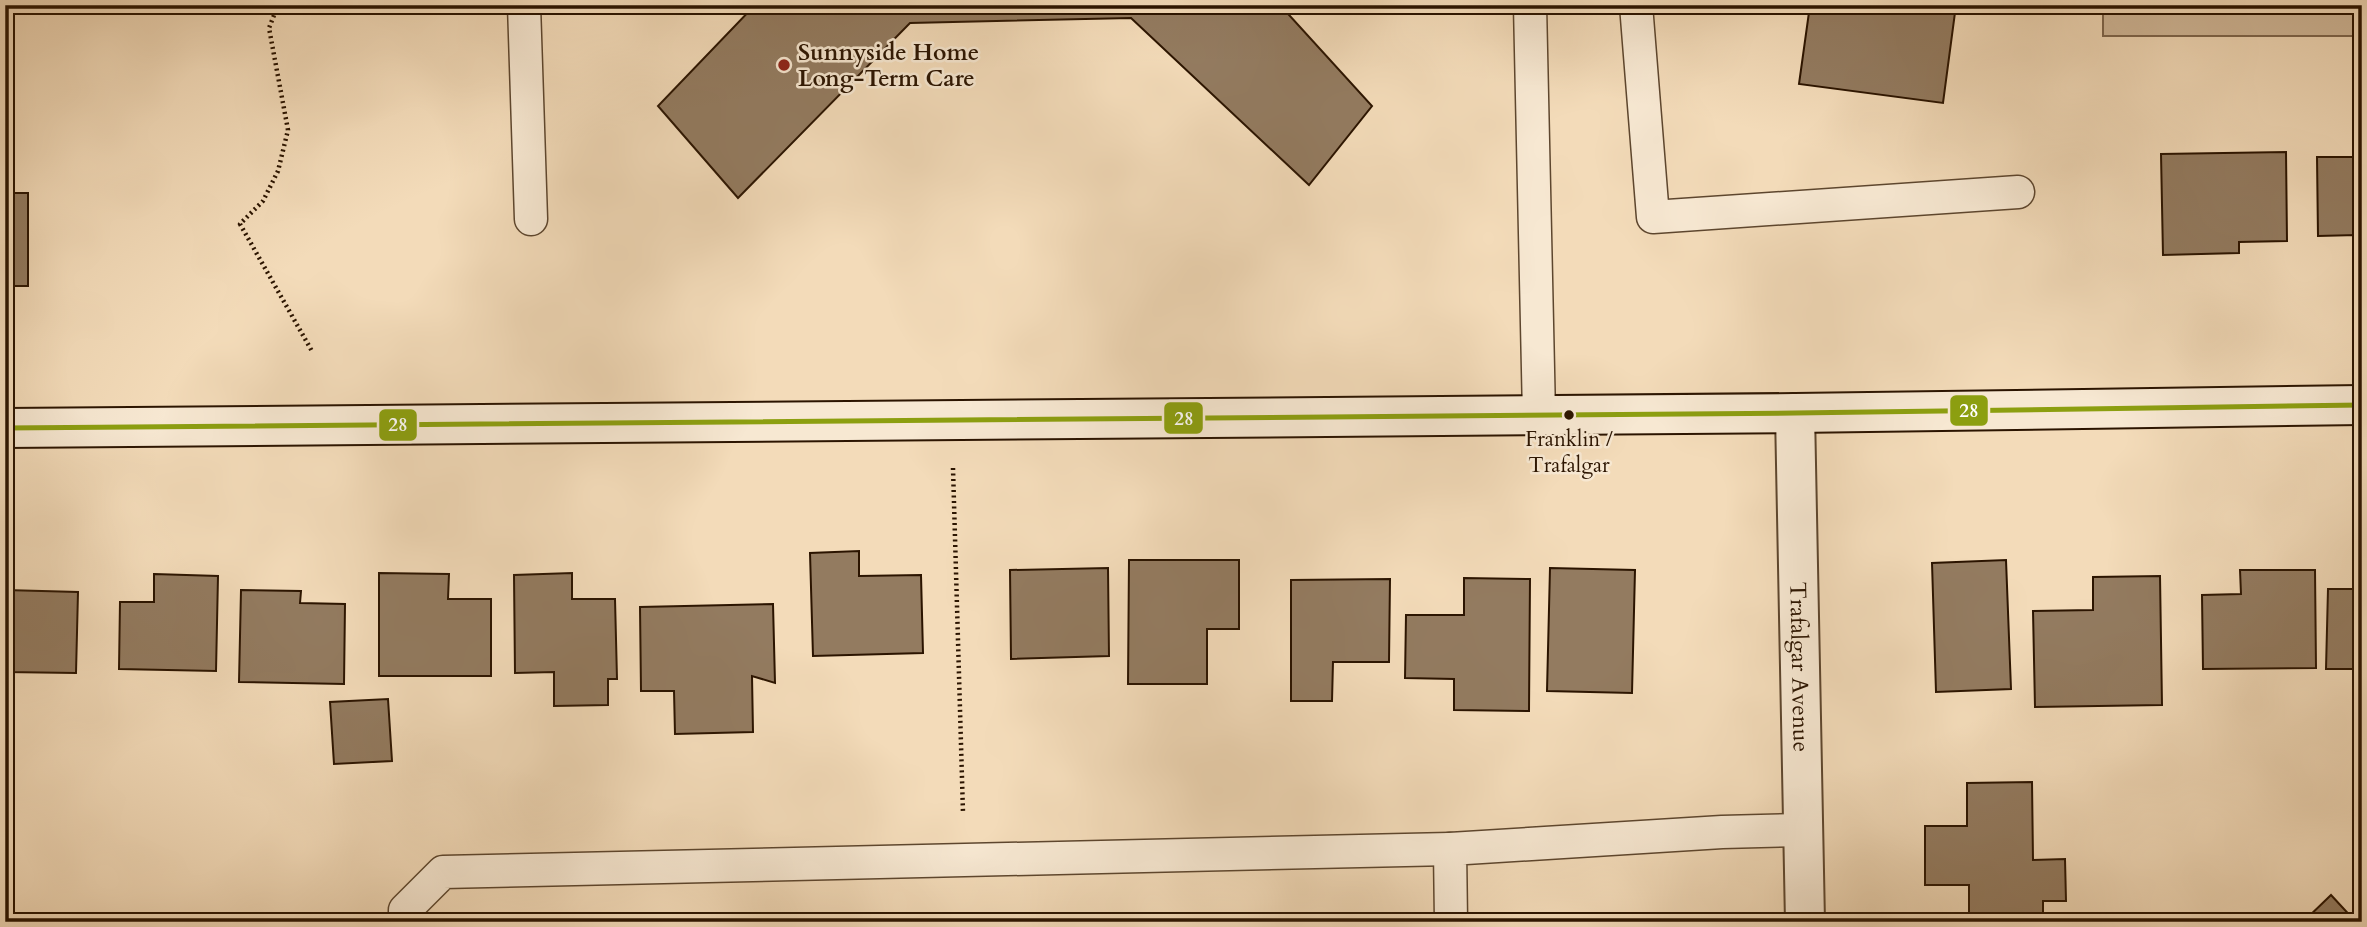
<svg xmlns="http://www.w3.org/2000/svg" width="2367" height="927" viewBox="0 0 2367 927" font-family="Cardo,serif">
  <rect width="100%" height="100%" fill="#f3dbb9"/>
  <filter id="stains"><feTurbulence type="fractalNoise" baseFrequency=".00286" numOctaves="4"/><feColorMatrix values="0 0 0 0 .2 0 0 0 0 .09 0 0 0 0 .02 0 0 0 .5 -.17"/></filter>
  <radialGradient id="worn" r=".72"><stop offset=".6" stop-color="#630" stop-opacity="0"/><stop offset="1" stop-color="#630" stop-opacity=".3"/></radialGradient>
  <rect fill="#d1b99a" stroke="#7e664d" stroke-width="2" x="2103" y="5" width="259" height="31"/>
  <g fill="#937b60" stroke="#2b1400" stroke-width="2">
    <path d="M755 5H1280L1372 106 1309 185 1131 18 910 23 738 198 658 106Z"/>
    <path d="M1810 5H1956L1943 103 1799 84Z"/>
    <path d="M2286 152 2287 241 2239 242V253L2163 255 2161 154Z"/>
    <path d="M2317 157H2362V251H2357V235L2318 236Z"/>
    <rect x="5" y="193" width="23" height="93"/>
    <path d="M859 551V576L921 575 923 653 813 656 810 553Z"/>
    <path d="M1129 560H1239V629H1207V684H1128Z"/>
    <path d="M2006 560 2011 689 1936 692 1932 563Z"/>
    <path d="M1108 568 1109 656 1011 659 1010 570Z"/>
    <path d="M1550 568 1635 570 1632 693 1547 691Z"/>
    <path d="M2240 570H2315L2316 668 2203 669 2202 595 2241 594Z"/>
    <path d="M379 573 449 574 448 599H491V676H379Z"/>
    <path d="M572 573V599H615L617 679H608V705L554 706V672L515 673 514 575Z"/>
    <path d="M154 574 218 576 216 671 119 669 120 602H154Z"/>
    <path d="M2160 576 2162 705 2035 707 2033 611 2093 610V577Z"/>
    <path d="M1464 578 1530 579 1529 711 1454 710V679L1405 678 1406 615H1464Z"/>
    <path d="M1390 579 1389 662H1333L1332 701H1291V580Z"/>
    <path d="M2328 589H2362V669H2326Z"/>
    <path d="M5 590 78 592 76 673 5 672Z"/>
    <path d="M241 590 301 591 300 603 345 604 344 684 239 682Z"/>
    <path d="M773 604 775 683 752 676 753 732 675 734 674 691H641L640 607Z"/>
    <path d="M388 699 392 761 334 764 330 702Z"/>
    <path d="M2032 782 2033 860 2065 859 2066 901H2043V922H1969V885H1925V826H1967V783Z"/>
    <path d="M2331 895 2356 922H2303Z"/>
  </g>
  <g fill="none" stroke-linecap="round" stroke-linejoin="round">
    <defs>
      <g id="lane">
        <path d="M524 5 531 219"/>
        <path d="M1530 5 1539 415"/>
        <path d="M1636 5 1653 217 2018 192"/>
        <path d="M405 922V910L443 872 1450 849"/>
        <path d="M1451 922 1450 849 1722 832 1803 830"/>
      </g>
      <g id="street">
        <path id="s1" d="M1795 413 1805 922"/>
      </g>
      <path id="secondary" d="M5 428 1795 413 2362 405"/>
    </defs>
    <use href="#lane" stroke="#5d462e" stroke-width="35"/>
    <use href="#street" stroke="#5d462e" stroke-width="42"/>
    <use href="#secondary" stroke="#2b1400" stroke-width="42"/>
    <g stroke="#2b1400" stroke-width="4.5" stroke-dasharray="2 3.5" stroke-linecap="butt">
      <path d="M278 5 269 28 288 130 278 171 263 201 240 224 313 353"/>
      <path d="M953 468 963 813"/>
    </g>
    <use href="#lane" stroke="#f7e8d2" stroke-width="32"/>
    <use href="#street" stroke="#f7e8d2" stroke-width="38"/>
    <use href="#secondary" stroke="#f7e8d2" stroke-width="38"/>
    <defs>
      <path id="bus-1" d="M5 428 1795 413 2362 405"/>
    </defs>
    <use href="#bus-1" stroke="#f7e8d2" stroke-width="10"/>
    <use href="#bus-1" stroke="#8c9f10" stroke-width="5"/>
  </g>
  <circle fill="#8f2418" stroke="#f7e8d2" stroke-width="2.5" cx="784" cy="65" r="7"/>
  <circle fill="#2b1400" stroke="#f7e8d2" stroke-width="2.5" cx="1569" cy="415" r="6"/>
  <g text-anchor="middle" stroke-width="5" stroke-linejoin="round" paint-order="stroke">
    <g font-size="21" fill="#2b1400" stroke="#f7e8d2">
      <text x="1569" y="446">Franklin /<tspan x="1569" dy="26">Trafalgar</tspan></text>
    </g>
    <g font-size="23" font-weight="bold" fill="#2b1400" stroke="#f7e8d2" text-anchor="start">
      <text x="798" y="60">Sunnyside Home<tspan x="798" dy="26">Long-Term Care</tspan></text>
    </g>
    <g font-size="23" fill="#2b1400" stroke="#f7e8d2">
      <text dy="8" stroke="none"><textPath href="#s1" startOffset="254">Trafalgar Avenue</textPath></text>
    </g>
  </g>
  <g stroke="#f7e8d2" stroke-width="2.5">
    <rect x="1949" y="394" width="40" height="33" rx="7" fill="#8c9f10"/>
    <rect x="1163" y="401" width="41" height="34" rx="7" fill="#8c9f10"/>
    <rect x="378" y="408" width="40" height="34" rx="7" fill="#8c9f10"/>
  </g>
  <g font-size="19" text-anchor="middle" font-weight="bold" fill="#fff">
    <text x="1969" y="417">28</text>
    <text x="1184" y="425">28</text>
    <text x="398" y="431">28</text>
  </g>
  <rect width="2367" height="927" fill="none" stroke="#f3dbb9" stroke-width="28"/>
  <rect x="7" y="7" width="2353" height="913" fill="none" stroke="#2b1400" stroke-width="3.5"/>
  <rect x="14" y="14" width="2339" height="899" fill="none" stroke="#2b1400" stroke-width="2"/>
  <rect width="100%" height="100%" filter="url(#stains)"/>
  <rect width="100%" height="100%" fill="url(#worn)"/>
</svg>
